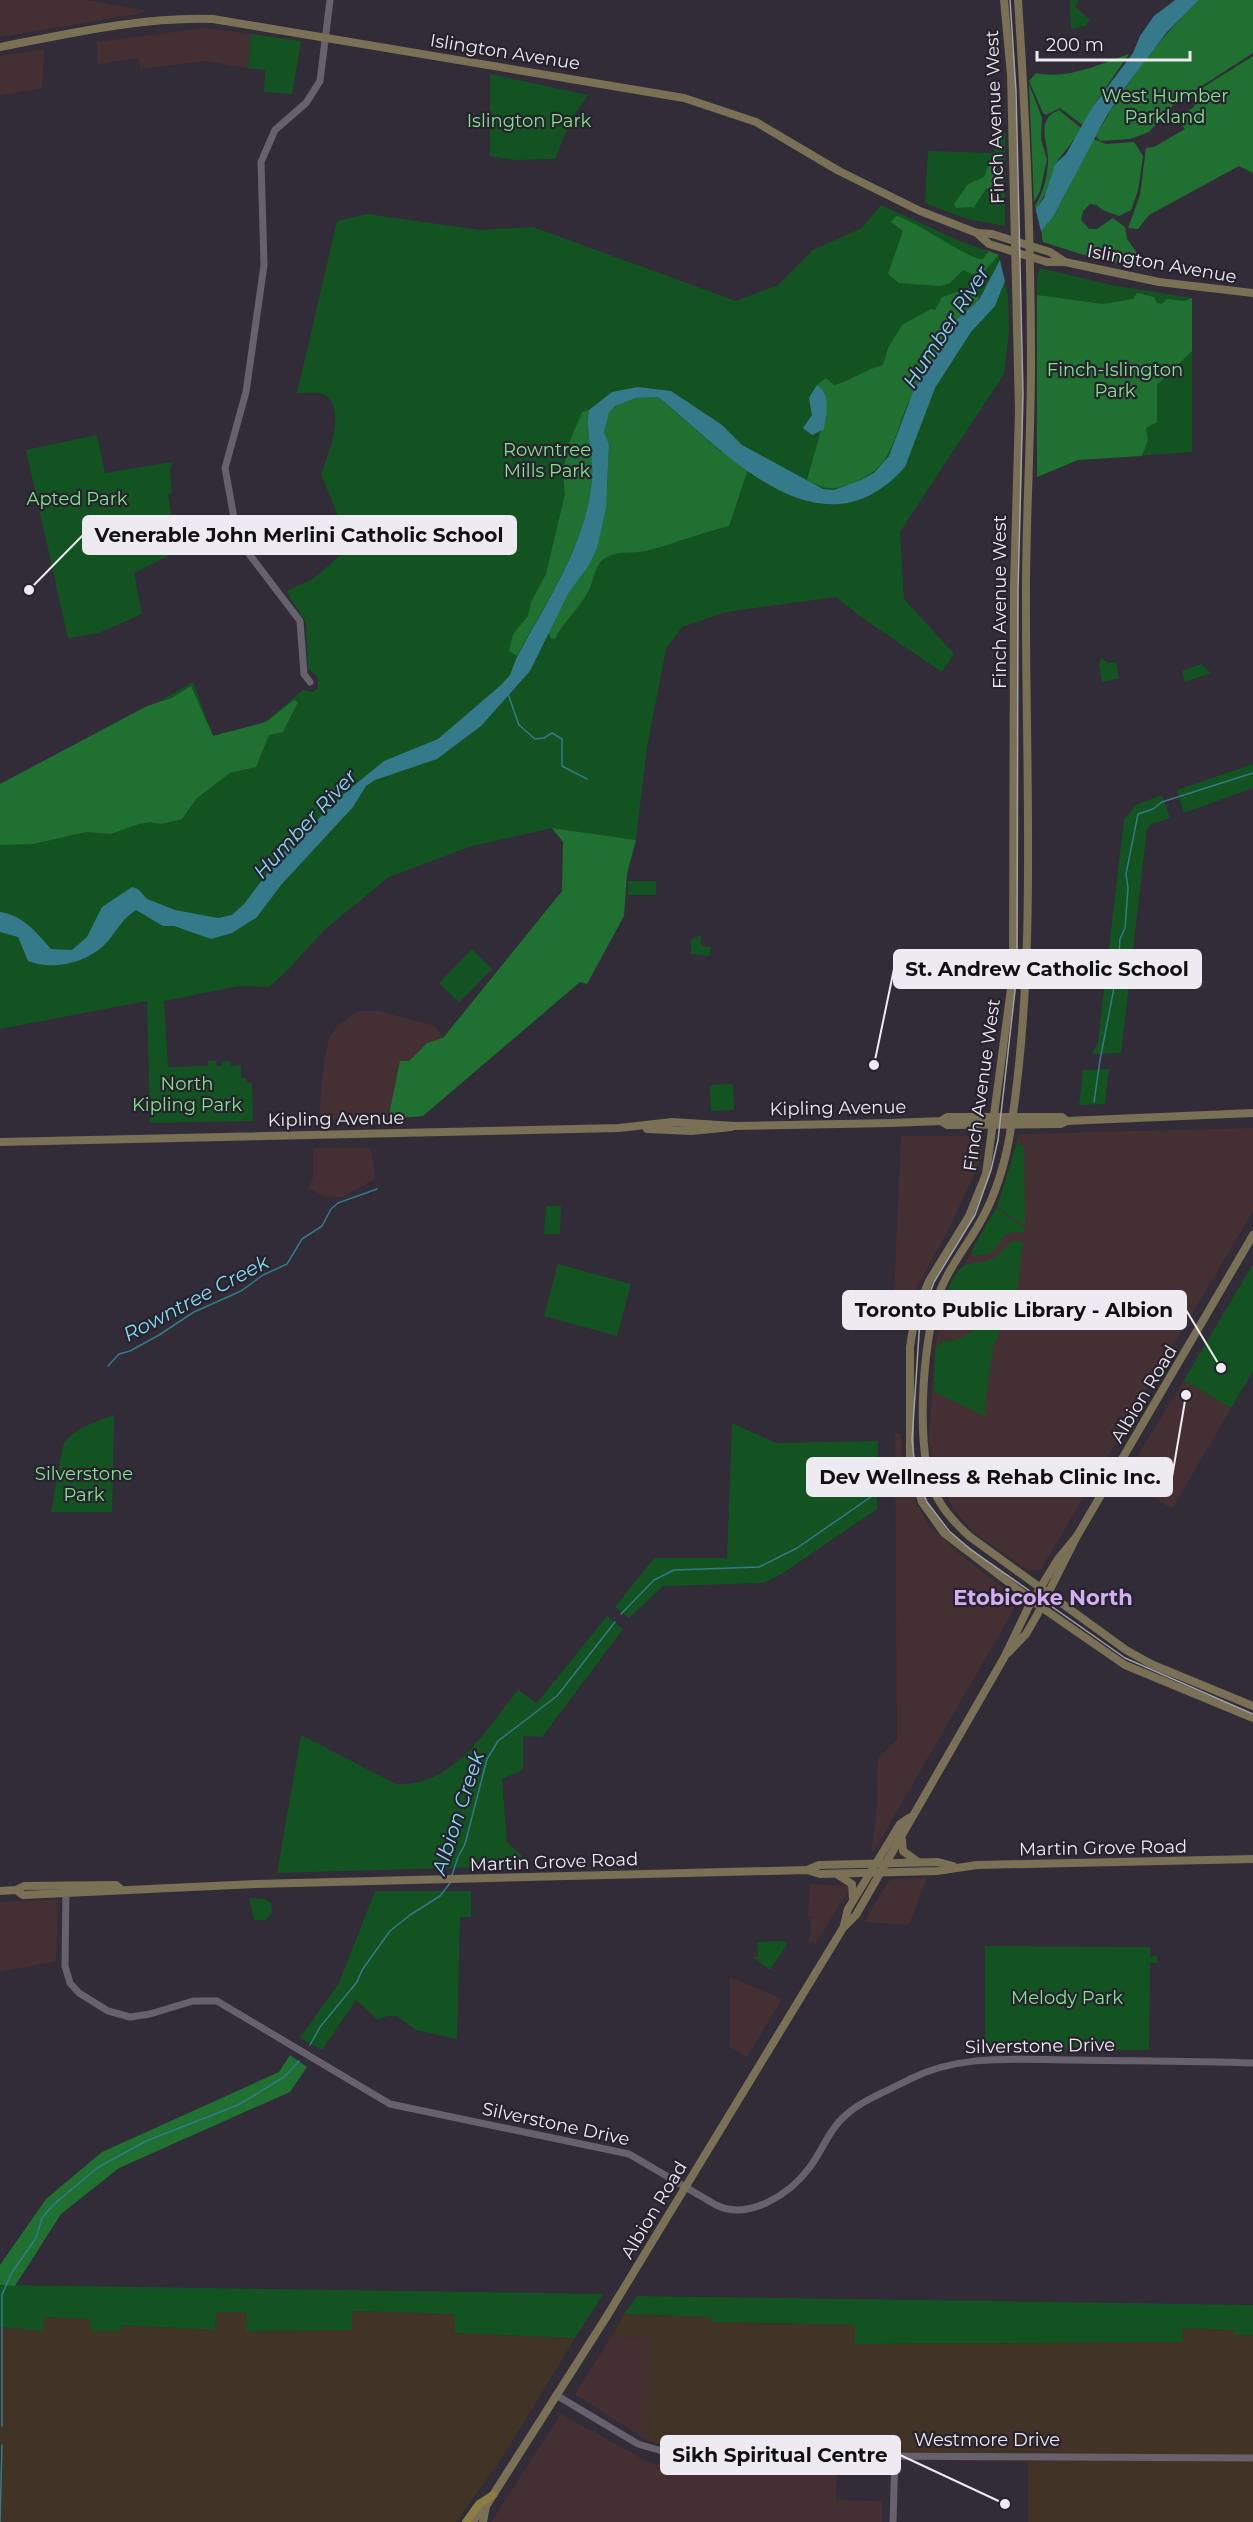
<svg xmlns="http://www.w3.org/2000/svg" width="1253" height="2522" viewBox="0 0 1253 2522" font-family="Montserrat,sans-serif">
  <rect width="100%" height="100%" fill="#312c37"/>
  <g fill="#443033">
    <path d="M0 0H86L145 10 144 13 0 37Z"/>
    <path d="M205 28 251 34 248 68 204 61 140 69 138 58 98 64 97 42Z"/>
    <path d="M44 49 42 88 0 95V56Z"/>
    <path d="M359 1011H379L435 1026 443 1038 427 1043 409 1061 400 1062 388 1119 319 1120 324 1062 329 1038 340 1024Z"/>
    <path d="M1253 1128V1211L1041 1569 1029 1571 973 1532 953 1509 935 1472 929 1438 935 1349 944 1301 995 1211 1009 1175 1018 1137 1022 1134Z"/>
    <path d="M901 1136H976L983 1144 981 1159 948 1231 909 1301 894 1297Z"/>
    <path d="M313 1148H371L375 1179 342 1197 327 1198 309 1188 313 1177Z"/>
    <path d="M1184 1380 1231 1408 1172 1509 1124 1478Z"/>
    <path d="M895 1432 901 1434 902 1457 911 1494 930 1527 961 1555 1016 1598 1018 1602 871 1856 877 1803 878 1759 897 1740Z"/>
    <path d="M927 1878 909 1925 864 1922 890 1879Z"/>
    <path d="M810 1884 851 1886 816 1943 809 1941 812 1916H808Z"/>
    <path d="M58 1900 56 1961 0 1972V1902Z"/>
    <path d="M730 1977 782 1999 747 2057 730 2047Z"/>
    <path d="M612 2336 651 2337 648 2441 575 2394Z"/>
    <path d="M561 2414 652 2464 837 2471 836 2500 882 2501V2522H491Z"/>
  </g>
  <g fill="#413325">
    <path d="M352 2311 455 2314V2333L575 2338 502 2458 456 2522H0V2327L43 2331V2317L90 2319 91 2331 121 2330V2325L215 2330 217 2312H247V2331L351 2330Z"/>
    <path d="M624 2314 711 2317 712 2322 856 2325V2344L1182 2342V2328L1235 2330V2335H1253V2522H1028V2462L899 2460 898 2449 669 2447 648 2441 650 2337 612 2336Z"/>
  </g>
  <g fill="#135321">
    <path d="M1070 0H1079L1075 7 1090 20 1085 26 1071 29Z"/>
    <path d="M251 34 301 41 292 94 264 92 265 70 248 68Z"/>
    <path d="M490 74 588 95 569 124 555 159 515 160 490 156Z"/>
    <path d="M997 132H1005V226L967 219 925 203 928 151 994 153Z"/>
    <path d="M881 205 960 241 999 255 1008 296 1009 332 1004 374 900 532 904 599 954 654 942 672 868 622 836 597 726 612 682 627 666 649 647 747 636 840 552 828 472 846 389 877 324 930 288 970 269 987 239 986 164 1001 168 1067 208 1066V1061H216V1066H222V1061H230L231 1066 241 1065V1078H246V1083H252L253 1121 150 1123 147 1001 0 1029V793L193 682 213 736 265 722 303 690 313 692 318 688V677L308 669 306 623 286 591 313 579 348 549 346 536 321 474C328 456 350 402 320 393 313 392 304 393 297 393L337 221 367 214 480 230 533 227 736 301 778 285 813 250 862 228Z"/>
    <path d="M1040 268 1111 285 1192 298V452L1078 460 1037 477V277Z"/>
    <path d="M97 435 105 473 173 462 170 470 172 493 168 494 173 523 188 521 198 543 190 545 134 573 142 614 99 633 68 638 26 450Z"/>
    <path d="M1101 658 1108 663 1116 662 1119 678 1102 682 1099 665Z"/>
    <path d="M1201 664 1211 673 1185 682 1182 671Z"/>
    <path d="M1253 764V788L1184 813 1177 790Z"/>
    <path d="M1162 795 1170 818 1151 824 1147 829 1121 1053 1092 1054 1098 1042 1124 820 1136 805Z"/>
    <rect x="628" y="881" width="28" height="14"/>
    <path d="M701 935V946L711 947 709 956 691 954V940Z"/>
    <path d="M472 949 492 969 459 1002 439 983Z"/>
    <path d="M1109 1069 1105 1104 1079 1105 1083 1070Z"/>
    <path d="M733 1084 734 1110 711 1111 710 1085Z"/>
    <path d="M1017 1143 1024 1146 1025 1226 997 1207Z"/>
    <path d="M546 1206H561L560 1234H544Z"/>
    <path d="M996 1208 1024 1228V1232L1007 1233 991 1253 973 1256 972 1250Z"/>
    <path d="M1013 1241 1023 1242 1017 1292 1019 1297 1009 1307 1007 1304 980 1310 956 1324 942 1325C936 1314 952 1273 963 1266 970 1261 982 1265 992 1259 1000 1255 1005 1246 1013 1241Z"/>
    <path d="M558 1264 631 1284 617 1336 544 1316Z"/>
    <path d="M1253 1264V1371L1231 1408 1184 1380Z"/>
    <path d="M998 1319 1007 1323V1326H1002L993 1348 984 1411 988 1412 985 1416 934 1392 935 1349 942 1341C966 1343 976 1323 998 1319Z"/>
    <path d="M114 1415 112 1512H51L63 1446C74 1427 94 1423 114 1415Z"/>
    <path d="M732 1423 776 1443 878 1441 877 1509 783 1573 764 1583 663 1586 629 1618 615 1607 654 1558H727Z"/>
    <path d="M607 1616 623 1629 542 1737 523 1736V1770L502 1779 507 1842 522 1856V1866L277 1873 301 1735 396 1784C453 1788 487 1729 518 1690L537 1703Z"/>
    <path d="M375 1891H471V1917H460L457 2039 416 2030 397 2016H387L378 2020 356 2000 322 2050 300 2038 339 1983Z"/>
    <path d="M249 1898 265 1899 271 1903 272 1913 265 1920H254Z"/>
    <path d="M785 1941 787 1944 770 1970 753 1957H758L757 1942Z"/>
    <path d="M985 1946 1150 1947V1957L1157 1955V1963H1150L1149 2050H985Z"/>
    <path d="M0 2285 603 2294 575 2338 455 2333V2314L352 2311V2330L246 2331 247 2312H217L215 2330 121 2325V2331H91L90 2319 44 2317 43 2331 0 2327Z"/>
    <path d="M637 2296 1253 2305V2335H1235L1234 2330 1183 2328 1182 2342 855 2344V2325L712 2322 711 2317 624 2314Z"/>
  </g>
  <g fill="#1f7031">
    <path d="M1199 0H1253V53L1174 104 1149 132 1130 139 1100 141 1096 136C1123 86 1158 39 1199 0Z"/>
    <path d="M1129 54 1091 109 1084 126 1060 108 1046 115 1043 113 1029 81 1036 73C1066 80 1101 64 1129 54Z"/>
    <path d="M1253 56V173L1239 166 1149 215 1138 229 1128 228 1140 195 1146 148 1154 147 1185 129 1180 122 1182 115 1194 107 1197 91Z"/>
    <path d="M1029 84 1042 118 1041 139 1047 160 1040 191 1034 202Z"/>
    <path d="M1059 110 1082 129 1055 164 1046 192 1036 211 1035 206C1043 193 1048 176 1048 160 1049 142 1034 120 1059 110Z"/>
    <path d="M1094 139 1106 144 1134 142 1143 156 1138 191 1131 210 1119 216 1102 210 1097 205 1090 204 1083 211 1081 220 1089 229H1097L1113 218 1125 227 1127 239 1143 261 1144 269 1100 260 1043 242 1041 231 1053 217Z"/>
    <path d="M989 163H995L997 173 991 188 986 189 974 207 956 208 954 204 968 184 984 177Z"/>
    <path d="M896 216C915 220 972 262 983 259L989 251 999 255 979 277 963 270 950 283 940 286 899 283 888 274 903 231 891 222Z"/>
    <path d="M969 288 976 290 979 300C949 322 930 363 913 394 891 432 899 467 850 484 832 491 824 489 807 480L827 409 821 388 817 385 826 378 834 385C851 381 863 370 883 365L888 348 902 325 931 309 935 310 942 297Z"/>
    <path d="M1137 293 1154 297 1157 303 1162 304 1167 299 1184 301 1192 298V351L1157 385V422L1146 428 1148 440 1142 456 1078 460 1037 477V295L1103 304 1133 299Z"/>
    <path d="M658 397 719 450 748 469 729 526C700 533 674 544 645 551 632 554 617 550 605 558 595 564 594 580 589 590 580 608 564 621 555 639L551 638 548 632 568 594 578 580 607 488 609 444 604 434 609 413 615 406 636 398Z"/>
    <path d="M589 410C585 433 594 455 592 479 586 544 547 600 517 656L509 651 513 634 528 616 531 602 546 574 565 494 563 476 567 448 582 412Z"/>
    <path d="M191 686 213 736 266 722 294 700 298 702 283 732 269 735 256 767 230 773 197 798 182 819 161 824 150 822 139 824 111 834 86 832 33 844 0 845V784L147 706 172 698Z"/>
    <path d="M552 828 636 840 627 874 624 916 587 984 580 982 423 1116 388 1119 400 1061H409L427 1043 443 1038 562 891 563 842Z"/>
    <path d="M290 2055 307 2067 290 2092 119 2168 61 2214 15 2286 0 2285V2265L46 2199 102 2152 279 2072Z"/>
  </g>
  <g fill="#347a8b">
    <path d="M1175 0H1199L1167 32 1126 86 1106 117 1053 217 1024 251 1004 283 995 306 971 332 935 388 905 467C821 562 726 452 658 397L636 398 615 406 609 413 604 433 609 444 606 508 597 548 589 565 568 594 530 671 481 726 437 759 375 780 366 786 353 807 281 885 257 917 232 933 211 939 174 926H163L136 910C122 919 118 929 108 941 89 963 53 971 28 961L18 937 0 932V912C23 915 37 933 51 949L72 950 87 937 102 907 132 887 138 889 147 899 175 910 218 918 232 915 244 904 282 854 345 793 384 761 438 739 501 685 510 675 516 659C546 602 587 544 592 478 594 455 585 433 589 410L612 392 638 387 671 391 722 425 742 445 823 489 834 490 861 480 874 473 889 456 913 392 955 321 979 300 1001 258 1044 198 1055 164 1066 154 1091 109 1133 53 1140 36 1154 16Z"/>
    <path d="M817 385C832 395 826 415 824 429L812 435 803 428 812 415 809 398Z"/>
  </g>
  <path fill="#312c37" d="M1035 207 1042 235 1027 253 1006 286 999 256Z"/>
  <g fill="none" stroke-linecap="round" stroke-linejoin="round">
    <g stroke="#347a8b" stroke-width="1.5">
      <path d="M508 694 519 725 535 739 544 738 552 733 562 739V766L587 779"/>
      <path d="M1094 1102 1100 1060 1118 967 1120 939 1125 928 1128 888 1126 874 1138 814 1153 809 1162 802 1253 773"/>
      <path d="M108 1366 119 1354 130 1351 159 1335 194 1312 241 1291 263 1275 287 1264 302 1239 322 1226 331 1209 338 1203 377 1189"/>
      <path d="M621 1614 654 1580 674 1570 759 1567 797 1548 875 1494"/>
      <path d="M452 1875 458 1857 465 1844 487 1759 498 1741 557 1696 615 1622"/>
      <path d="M310 2045 320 2027 357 1982 362 1970 390 1931 410 1915 440 1896 450 1883"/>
      <path d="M2 2426V2295L11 2274 36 2238 42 2218 53 2205 97 2168 146 2141 238 2105 284 2077 299 2061"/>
      <path d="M0 2522 2 2445"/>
    </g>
    <g stroke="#67616d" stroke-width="7">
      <path d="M310 682 304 674 300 621 249 554 234 518 225 468 246 392 264 265 261 162 275 130 306 103 320 81 330 0"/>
      <path d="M66 1889 65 1966 70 1983 79 1993 108 2011 130 2017 150 2014 193 2001H217L390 2104 629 2154 716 2205C749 2221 790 2194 810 2167 822 2151 830 2128 846 2115 862 2100 890 2090 910 2079 962 2053 1018 2060 1075 2060 1134 2061 1194 2061 1253 2063"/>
      <path d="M556 2395 638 2444 676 2455 1253 2458"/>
      <path d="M893 2522 895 2454"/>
    </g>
    <g stroke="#797056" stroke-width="8">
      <path d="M1004 0 1011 75 1019 411 1014 586 1013 974 986 1174 969 1216 929 1281 915 1316 910 1347V1465L922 1502 944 1533 1041 1607 1125 1665 1253 1718"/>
      <path d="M1018 0C1026 120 1031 242 1031 362 1031 447 1025 531 1026 615 1026 786 1037 965 1010 1134 1005 1163 997 1191 983 1217 971 1240 954 1260 943 1284 923 1325 915 1444 932 1486 940 1507 953 1521 969 1536L1126 1650 1151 1664 1253 1706"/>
      <path d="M0 47C67 34 146 16 213 19L684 98 756 122 839 171 920 211 977 233 992 234 1050 252 1065 262"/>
      <path d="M977 233 989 244 1047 262H1065L1159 282 1253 293"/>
      <path d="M941 1121 947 1125 1061 1124 1067 1121 1253 1113"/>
      <path d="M647 1129 691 1131 731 1127"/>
      <path d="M0 1142 619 1128 672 1122 735 1126 891 1123 941 1121 947 1117H1062L1067 1121"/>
      <path d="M1008 1653 1026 1634 1037 1615 1077 1536 1253 1235"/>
      <path d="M902 1840 903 1851 918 1862"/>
      <path d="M807 1870 819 1865 938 1862 953 1866"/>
      <path d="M838 1875 852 1884 853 1899"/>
      <path d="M16 1890 23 1895 255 1884 807 1870 820 1874 937 1871 977 1865 1253 1859"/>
      <path d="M0 1891 16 1890 24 1886 116 1885 122 1890"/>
      <path d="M844 1925 848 1909 900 1824 909 1818"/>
      <path d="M472 2522 486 2506 607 2316 843 1928 856 1915 1005 1656 1028 1608 1058 1559 1077 1536"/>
      <path d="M483 2522 486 2506"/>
    </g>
    <path stroke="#8a7f40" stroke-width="8" d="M466 2522 479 2504 493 2495"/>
    <path stroke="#a5a1aa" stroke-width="1.5" d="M1010 0 1016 91 1023 394 1018 591 1017 973 998 1140 991 1170 975 1215 934 1282 920 1319 912 1440 916 1476 927 1502 949 1531 970 1549 1125 1658 1253 1714"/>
  </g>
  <g text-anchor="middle" stroke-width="4.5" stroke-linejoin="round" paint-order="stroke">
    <g font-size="18" fill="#edeaf1" stroke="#27222d">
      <text transform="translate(505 52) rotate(9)" y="6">Islington Avenue</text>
      <text transform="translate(995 117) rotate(-92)" y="6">Finch Avenue West</text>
      <text transform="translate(1162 264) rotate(10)" y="6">Islington Avenue</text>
      <text transform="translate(1000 602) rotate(-90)" y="6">Finch Avenue West</text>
      <text transform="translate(982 1085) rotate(-82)" y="6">Finch Avenue West</text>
      <text transform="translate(838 1108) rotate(-1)" y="6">Kipling Avenue</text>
      <text transform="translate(336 1119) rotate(-1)" y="6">Kipling Avenue</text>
      <text transform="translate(1144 1394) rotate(-59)" y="6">Albion Road</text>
      <text transform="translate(1103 1848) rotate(-1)" y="6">Martin Grove Road</text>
      <text transform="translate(554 1862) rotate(-2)" y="6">Martin Grove Road</text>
      <text transform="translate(1040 2046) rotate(-1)" y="6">Silverstone Drive</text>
      <text transform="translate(556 2124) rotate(12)" y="6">Silverstone Drive</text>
      <text transform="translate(654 2210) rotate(-59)" y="6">Albion Road</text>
      <text x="987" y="2446">Westmore Drive</text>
    </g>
    <g font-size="18" fill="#7fe48d" stroke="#27222d">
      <text x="1165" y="102">West Humber<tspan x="1165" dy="21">Parkland</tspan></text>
      <text x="529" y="127">Islington Park</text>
      <text x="1115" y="376">Finch-Islington<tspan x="1115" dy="21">Park</tspan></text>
      <text x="547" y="456">Rowntree<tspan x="547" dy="21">Mills Park</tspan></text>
      <text x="77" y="505">Apted Park</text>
      <text x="187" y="1090">North<tspan x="187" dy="21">Kipling Park</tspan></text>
      <text x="84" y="1480">Silverstone<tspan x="84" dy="21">Park</tspan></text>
      <text x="1067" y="2004">Melody Park</text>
    </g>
    <g font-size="20" font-style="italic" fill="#82dcf4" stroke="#27222d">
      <text transform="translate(946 327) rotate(-57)" y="7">Humber River</text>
      <text transform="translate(305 824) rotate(-47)" y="7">Humber River</text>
      <text transform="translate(196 1298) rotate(-28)" y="7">Rowntree Creek</text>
      <text transform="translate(458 1813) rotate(-72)" y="7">Albion Creek</text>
    </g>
    <g font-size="21" font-weight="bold" fill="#d3aef1" stroke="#27222d">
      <text x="1043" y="1605">Etobicoke North</text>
    </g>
  </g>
  <path fill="none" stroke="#edeaf1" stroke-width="2" d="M29 590L83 535M874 1065L894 969M1221 1368L1186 1310M1186 1395L1172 1477M1005 2504L900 2455"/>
  <g fill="#edeaf1" stroke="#27222d" stroke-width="2">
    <circle cx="29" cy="590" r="6"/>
    <circle cx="874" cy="1065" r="6"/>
    <circle cx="1221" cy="1368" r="6"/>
    <circle cx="1186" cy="1395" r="6"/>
    <circle cx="1005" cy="2504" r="6"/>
  </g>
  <g fill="#edeaf1" stroke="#edeaf1" stroke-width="2">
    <rect x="83" y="516" width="433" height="38" rx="6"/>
    <rect x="894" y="950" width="307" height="38" rx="6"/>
    <rect x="843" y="1291" width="343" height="38" rx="6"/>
    <rect x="807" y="1458" width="365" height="38" rx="6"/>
    <rect x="661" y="2436" width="239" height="38" rx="6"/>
  </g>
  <g font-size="20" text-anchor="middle" font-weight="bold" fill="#111">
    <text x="299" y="542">Venerable John Merlini Catholic School</text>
    <text x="1047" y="976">St. Andrew Catholic School</text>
    <text x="1014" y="1317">Toronto Public Library - Albion</text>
    <text x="990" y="1484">Dev Wellness &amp; Rehab Clinic Inc.</text>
    <text x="780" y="2462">Sikh Spiritual Centre</text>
  </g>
  <path d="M1037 51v9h153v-9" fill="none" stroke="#edeaf1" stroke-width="3"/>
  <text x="1046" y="51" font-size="18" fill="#edeaf1" stroke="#27222d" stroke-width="4.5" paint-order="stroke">200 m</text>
</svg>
